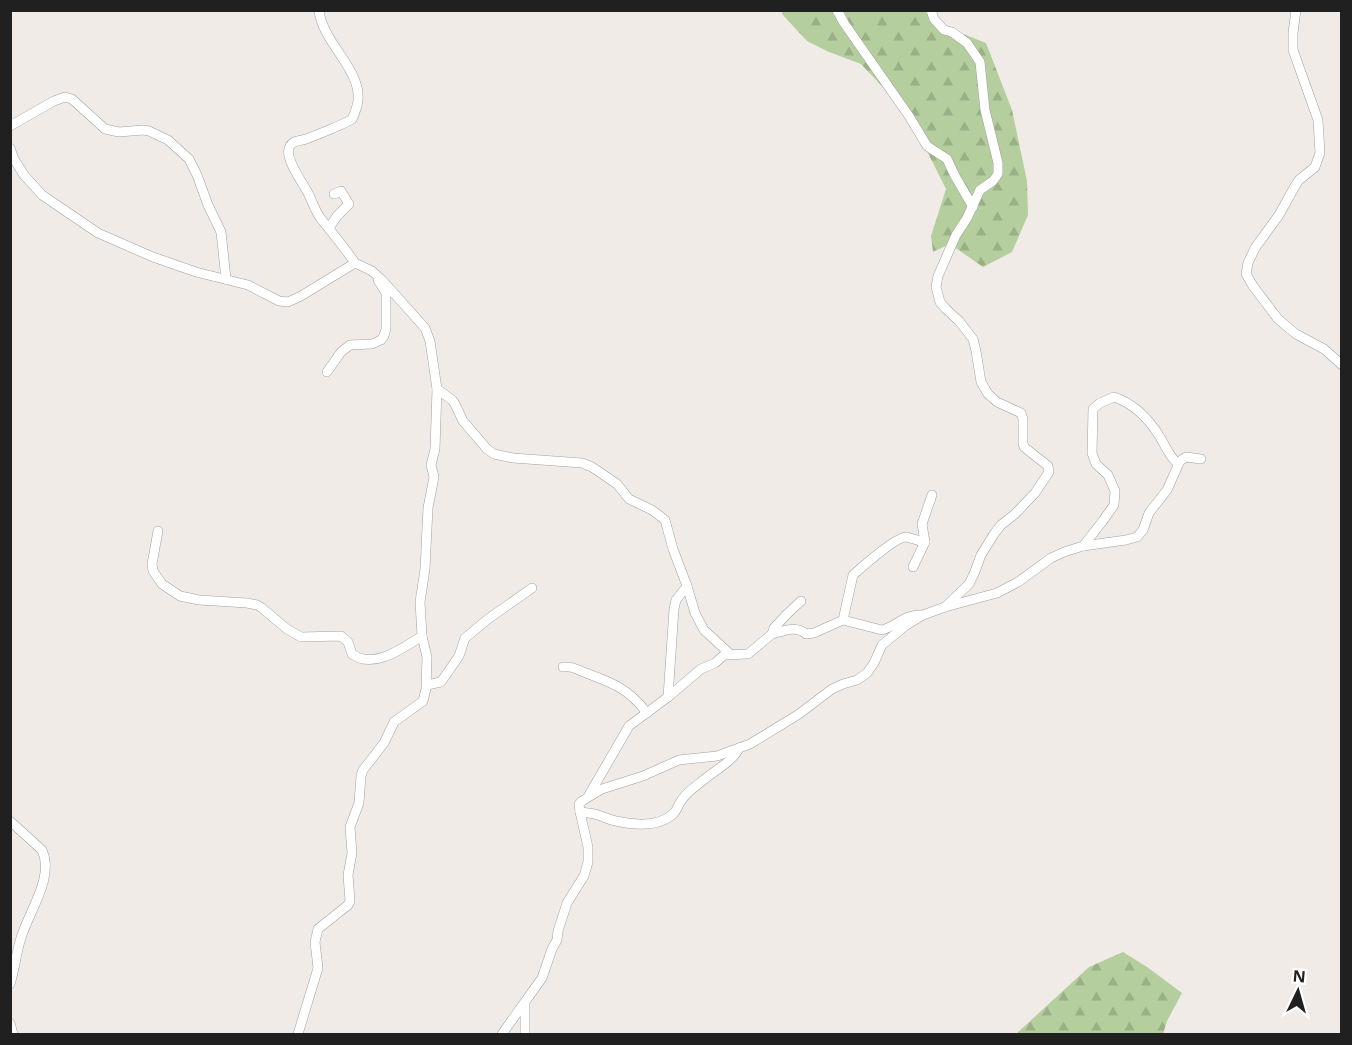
<svg xmlns="http://www.w3.org/2000/svg" width="1352" height="1045" viewBox="0 0 1352 1045" font-family="'Open Sans',sans-serif">
  <defs>
    <pattern id="forest-firs" width="22" height="20" patternUnits="userSpaceOnUse" patternTransform="scale(1.5)"><rect width="22" height="20" fill="#b4ce9d"/><path d="M5 1l3.5 6h-7zM16 11l3.5 6h-7z" fill="#9ab187"/></pattern>
  </defs>
  <rect width="100%" height="100%" fill="#f0ebe7"/>
  <g fill="url(#forest-firs)">
    <path d="M782 10 925 11 935 23 986 43 1012 110 1027 181 1028 215 1012 252 983 267 950 244 933 252 931 236 946 189 928 153 917 132 894 99 861 64 829 52 807 41 782 14Z"/>
    <path d="M1123 952 1147 967 1182 993 1167 1021 1163 1034H1016L1089 967Z"/>
  </g>
  <g fill="none" stroke-linecap="round" stroke-linejoin="round">
    <defs>
      <g id="minor">
        <path d="M319 10C322 44 366 72 357 106 356 109 354 116 352 119 349 122 312 137 306 139 301 141 293 140 290 146 283 156 302 182 307 191 312 200 315 212 322 220 333 234 345 248 355 263"/>
        <path d="M837 10 844 23 909 116 927 146 947 159 955 176 973 207"/>
        <path d="M931 10 934 19 944 30 952 32 967 43 980 62 985 110 998 163V174L993 181 980 190 967 218 956 235 938 276 936 287 940 302 946 309 959 321 973 339 976 351 981 382 988 394 997 402 1021 413 1023 419V443L1024 447 1048 466 1049 472 1035 493 1015 514 1001 525 994 534 981 555 974 574 969 584 945 607"/>
        <path d="M1296 10 1293 33V50L1318 120 1320 153 1315 167 1299 180 1295 186 1279 215 1255 248 1248 263 1246 274 1253 286 1278 319 1296 334 1324 349 1342 365"/>
        <path d="M10 126 54 101 65 97 72 99 105 129 119 132 143 130 149 131 168 140 189 159 197 175 208 205 221 232 226 279"/>
        <path d="M10 148 14 159 24 175 42 195 98 233 153 257 196 272 248 285 279 301 288 302 301 296 355 263 372 271 382 280 425 328 430 341 437 389 435 449 431 465 434 477 428 508 425 569 420 602 422 636 427 657 426 689 423 701 394 722 384 743 363 770 361 776 359 803 350 827 352 853 348 875 350 901 348 905 318 929 315 942 318 968 298 1034"/>
        <path d="M329 228 337 216 349 204 341 191 334 194"/>
        <path d="M327 372 341 352 350 345 372 344 381 340 384 336 386 329V293L378 280"/>
        <path d="M437 389 452 400 455 404 463 421 487 449 494 454 513 458 582 463 592 467 617 484 629 499 652 510 665 520 673 549 687 586 676 600 674 609 668 697"/>
        <path d="M158 531 152 564 153 571 162 584 180 596 199 600 247 603 257 605 262 608 287 629 301 637 341 636 348 642 352 654C374 670 403 648 422 636"/>
        <path d="M1083 546 1102 522 1114 505 1115 491 1108 475 1096 464 1092 453 1093 409 1100 403 1114 397C1135 404 1149 419 1160 437 1166 447 1169 456 1178 464"/>
        <path d="M913 567 925 542"/>
        <path d="M687 586 695 613 704 630 730 654"/>
        <path d="M843 620 853 575C862 567 896 537 906 537 912 538 919 541 925 542L922 524 932 495"/>
        <path d="M772 634C784 631 796 625 806 634L814 633 843 620 882 630C897 626 903 615 920 615"/>
        <path d="M563 667C575 666 576 670 586 673 613 683 629 689 647 713"/>
        <path d="M427 685 441 682 459 656 465 638 488 619 532 588"/>
        <path d="M589 795 629 726 668 697 701 669 715 663 724 655 748 654 772 634 774 628 787 614 801 601"/>
        <path d="M580 812C586 813 592 813 598 815 604 817 610 820 616 821 634 825 659 828 674 813 677 810 678 805 681 801 686 793 693 788 701 782 712 772 734 761 739 748"/>
        <path d="M10 821 42 850C55 877 28 913 21 938 16 953 15 969 10 984"/>
        <path d="M10 1023 13 1034"/>
        <path d="M502 1034 542 978 552 949 557 940 558 931 567 903 584 876 588 862V847L580 812 579 804 582 801 602 789 643 776 679 760 717 756 750 744 799 714 832 689 843 684 857 680 867 673 874 663 882 645 905 626 923 615 945 607 997 593 1018 582 1051 558 1064 552 1083 546 1126 540 1137 537 1143 530 1149 513 1167 490 1180 461 1186 457 1201 459"/>
        <path d="M525 1034V1004"/>
      </g>
    </defs>
    <use href="#minor" stroke="#a1a1a1" stroke-width="10"/>
    <use href="#minor" stroke="#fff" stroke-width="9"/>
  </g>
  <rect width="1352" height="1045" fill="none" stroke="#202020" stroke-width="24"/>
  <g transform="translate(1298 991) rotate(5)" stroke="#ffffff" stroke-width="4.5" paint-order="stroke">
  <path d="M0-4.5L10 22L0 15L-10 22Z" fill="#202020"/>
  <text y="-9" font-size="16" font-weight="bold" text-anchor="middle" fill="#202020">N</text>
  </g>
</svg>
